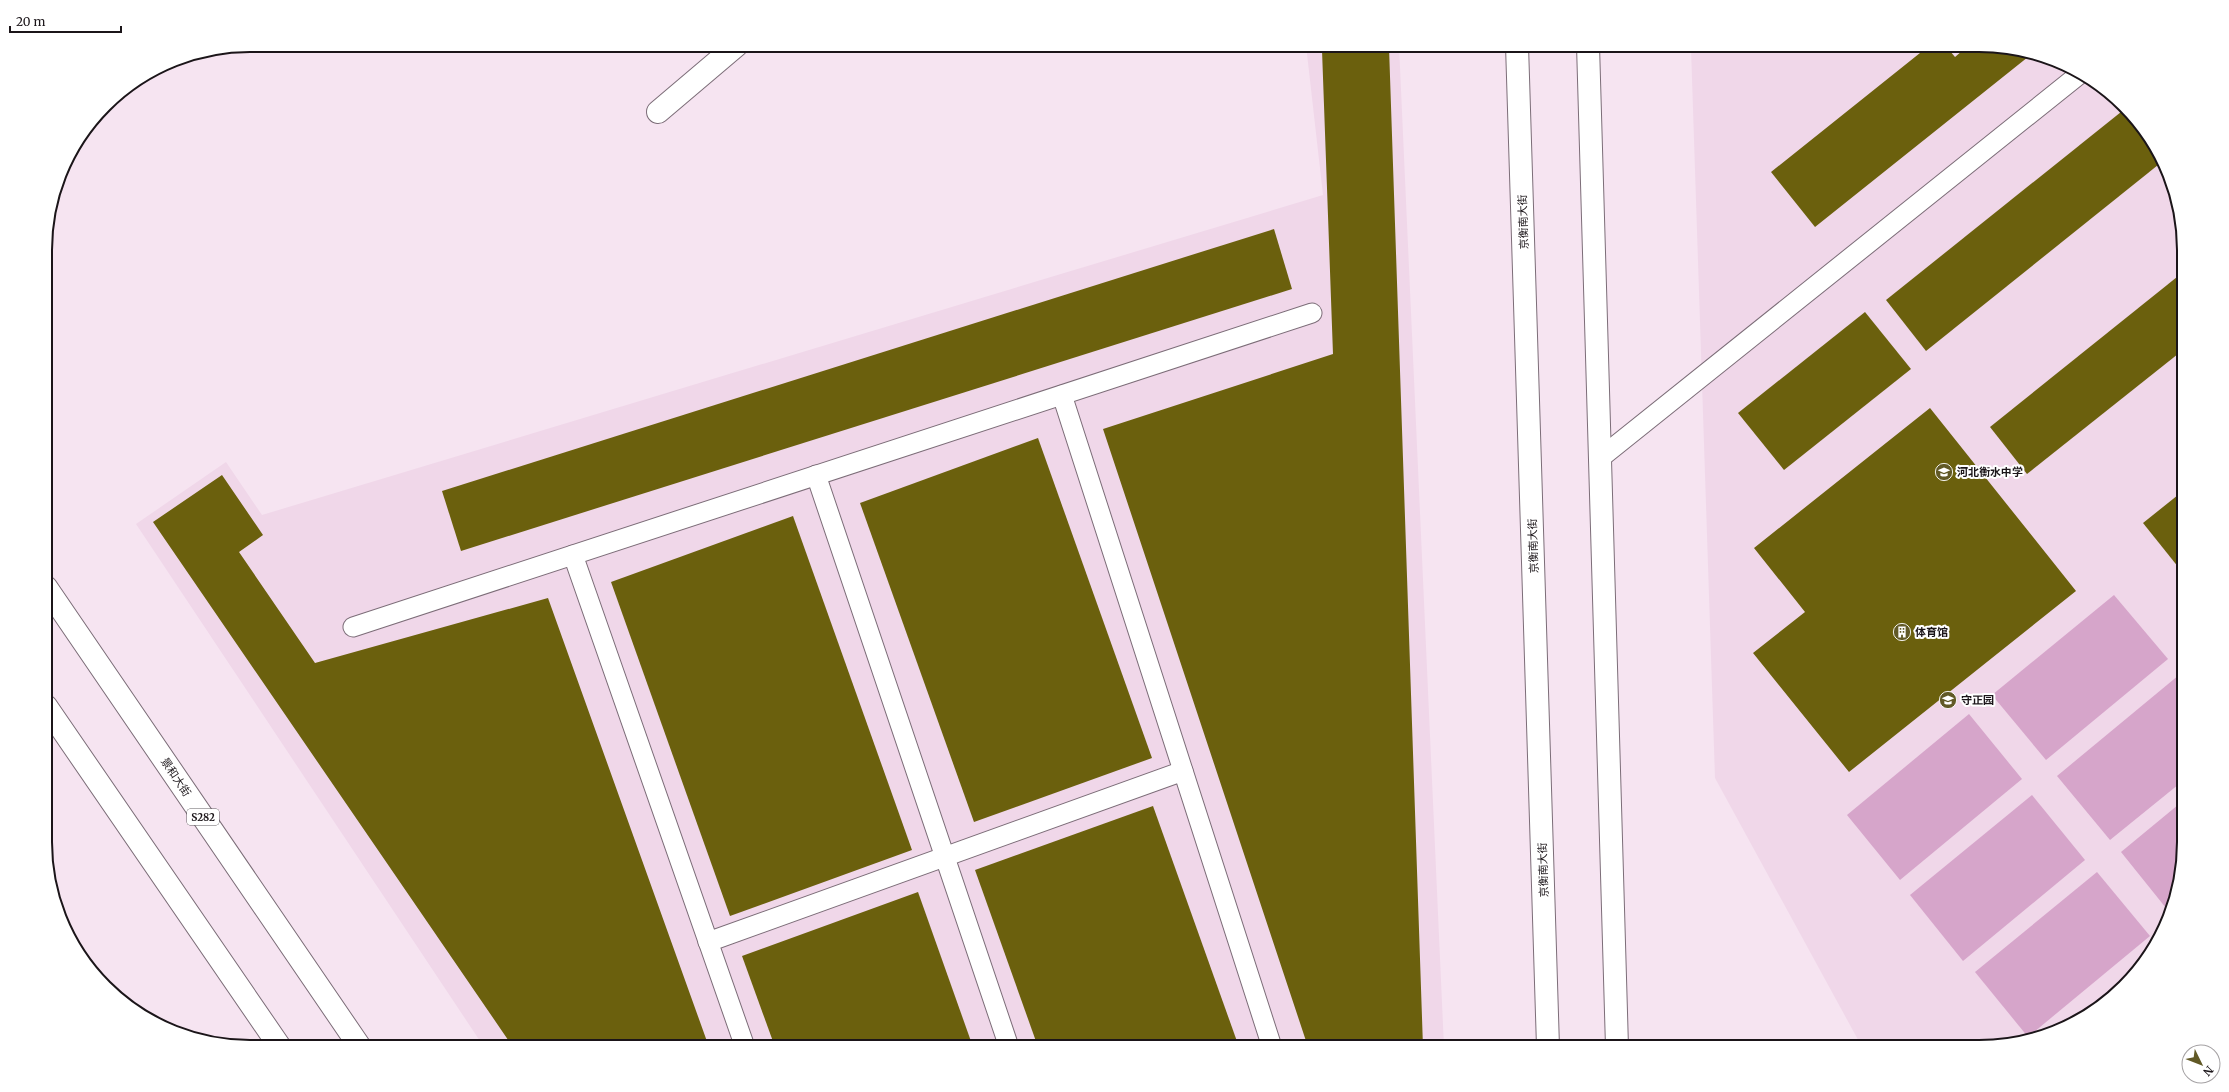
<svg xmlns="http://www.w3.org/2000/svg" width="2229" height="1092" viewBox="0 0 2229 1092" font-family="Merriweather,'Noto Sans SC',serif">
  <rect width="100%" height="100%" fill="#f6e4f1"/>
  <g fill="#f0d7e9">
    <path d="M1306 45H1399L1444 1047H484L136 524 226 462 262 515 1323 195Z"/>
    <path d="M1700 45H1979L2020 49 2070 66 2114 96 2142 125 2169 172 2182 223 2184 843 2180 883 2163 933 2133 977 2093 1013 2045 1036 1993 1047H1862L1715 778 1691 48Z"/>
  </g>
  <g fill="#d6a5ca">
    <path d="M2114 595 2168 659 2046 760 1992 695Z"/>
    <path d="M2179 675 2184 681V780L2110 840 2057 776Z"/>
    <path d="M1969 714 2022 779 1900 880 1847 815Z"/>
    <path d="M2032 795 2085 860 1963 961 1910 895Z"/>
    <path d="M2184 800V843L2180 883 2170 913 2121 852Z"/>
    <path d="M2097 872 2150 936 2028 1037 1975 972Z"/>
  </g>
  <g fill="#6b600d">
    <path d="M1930 45H1945L1955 57 1969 45 2020 49 2033 53 1815 227 1771 172Z"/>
    <path d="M1389 47 1423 1047H1308L1103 429 1333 354 1322 50Z"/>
    <path d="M2126 108 2142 125 2163 161 1926 351 1886 300Z"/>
    <path d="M1274 229 1292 289 461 551 442 491Z"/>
    <path d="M2182 273 2183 350 2027 474 1990 427Z"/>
    <path d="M1865 312 1911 369 1784 470 1738 413Z"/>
    <path d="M1930 408 2076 591 1849 772 1753 653 1805 612 1754 548Z"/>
    <path d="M1038 438 1152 758 974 822 860 503Z"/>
    <path d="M222 475 263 535 239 552 315 663 548 598 709 1047H513L153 522Z"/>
    <path d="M2183 491V573L2143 523Z"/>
    <path d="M793 516 912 850 730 916 611 582Z"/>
    <path d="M1153 806 1239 1047H1038L975 870Z"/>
    <path d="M918 892 973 1047H775L742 956Z"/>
  </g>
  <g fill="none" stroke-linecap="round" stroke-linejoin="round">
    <defs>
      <g id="lane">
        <path d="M1062 395 1272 1047"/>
        <path d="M1599 459 2081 73"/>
        <path d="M816 475 1009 1047"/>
        <path d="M573 555 745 1047"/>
        <path d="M353 627 1312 313"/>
        <path d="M708 942 1183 771"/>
      </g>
      <path id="street" d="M658 112 737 45"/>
      <g id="primary">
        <path d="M1517 45 1548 1047"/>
        <path d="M1588 45 1617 1047"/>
        <path d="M46 587 360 1047"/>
        <path d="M46 706 280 1047"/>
      </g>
    </defs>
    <use href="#lane" stroke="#7c6d78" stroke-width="21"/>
    <use href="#street" stroke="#7c6d78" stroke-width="24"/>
    <use href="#primary" stroke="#7c6d78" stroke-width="24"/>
    <use href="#lane" stroke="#fff" stroke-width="19"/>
    <use href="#street" stroke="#fff" stroke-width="22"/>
    <use href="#primary" stroke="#fff" stroke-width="22"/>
  </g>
  <defs>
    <symbol id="school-disc" viewBox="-11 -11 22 22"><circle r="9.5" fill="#615926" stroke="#fff"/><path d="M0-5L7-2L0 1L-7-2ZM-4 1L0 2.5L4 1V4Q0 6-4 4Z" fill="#fff"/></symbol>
    <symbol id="building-disc" viewBox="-11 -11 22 22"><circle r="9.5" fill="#615926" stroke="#fff"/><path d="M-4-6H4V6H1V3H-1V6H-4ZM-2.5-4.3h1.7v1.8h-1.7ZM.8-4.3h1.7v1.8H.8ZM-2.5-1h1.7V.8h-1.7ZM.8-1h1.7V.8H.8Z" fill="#fff"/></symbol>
  </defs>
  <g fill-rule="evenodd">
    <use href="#school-disc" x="1934" y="462" width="20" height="20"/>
    <use href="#building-disc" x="1892" y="622" width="20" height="20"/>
    <use href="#school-disc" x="1938" y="690" width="20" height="20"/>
  </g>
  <g text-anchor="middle" stroke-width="4" stroke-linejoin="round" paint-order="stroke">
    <rect fill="#fff" stroke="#5f5b5e" stroke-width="1" x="187" y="809" width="32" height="16" rx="3"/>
    <g font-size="10" font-weight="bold" fill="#1b1519">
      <text x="203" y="821">S282</text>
    </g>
    <g font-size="11" fill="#1b1519" stroke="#fff">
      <text transform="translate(1523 222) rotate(-92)" y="4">京衡南大街</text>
      <text transform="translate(1533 546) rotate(-92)" y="4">京衡南大街</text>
      <text transform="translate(176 777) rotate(56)" y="4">景和大街</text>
      <text transform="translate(1543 870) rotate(-92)" y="4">京衡南大街</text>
    </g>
    <g font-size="11" font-weight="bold" fill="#1b1519" stroke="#fff" text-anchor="start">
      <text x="1957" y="476">河北衡水中学</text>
      <text x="1915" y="636">体育馆</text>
      <text x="1961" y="704">守正园</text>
    </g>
  </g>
  <path d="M0 0H2229V1092H0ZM250 52H1979A198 198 0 0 1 2177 250V842A198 198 0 0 1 1979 1040H250A198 198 0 0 1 52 842V250A198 198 0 0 1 250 52Z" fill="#fff" fill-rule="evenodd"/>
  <path fill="none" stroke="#1b1519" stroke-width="2" d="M250 52H1979A198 198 0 0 1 2177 250V842A198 198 0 0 1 1979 1040H250A198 198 0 0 1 52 842V250A198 198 0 0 1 250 52Z"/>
  <g transform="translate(2201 1064) rotate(133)"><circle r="19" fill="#ffffff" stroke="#a4a1a3"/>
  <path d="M0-3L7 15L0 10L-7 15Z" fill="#615926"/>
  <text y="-6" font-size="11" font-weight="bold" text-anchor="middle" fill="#1b1519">N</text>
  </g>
  <path d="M10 26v6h111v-6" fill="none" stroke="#1b1519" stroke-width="2"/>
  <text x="16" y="26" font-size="12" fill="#1b1519" stroke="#ffffff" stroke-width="3" paint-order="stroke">20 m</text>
</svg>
